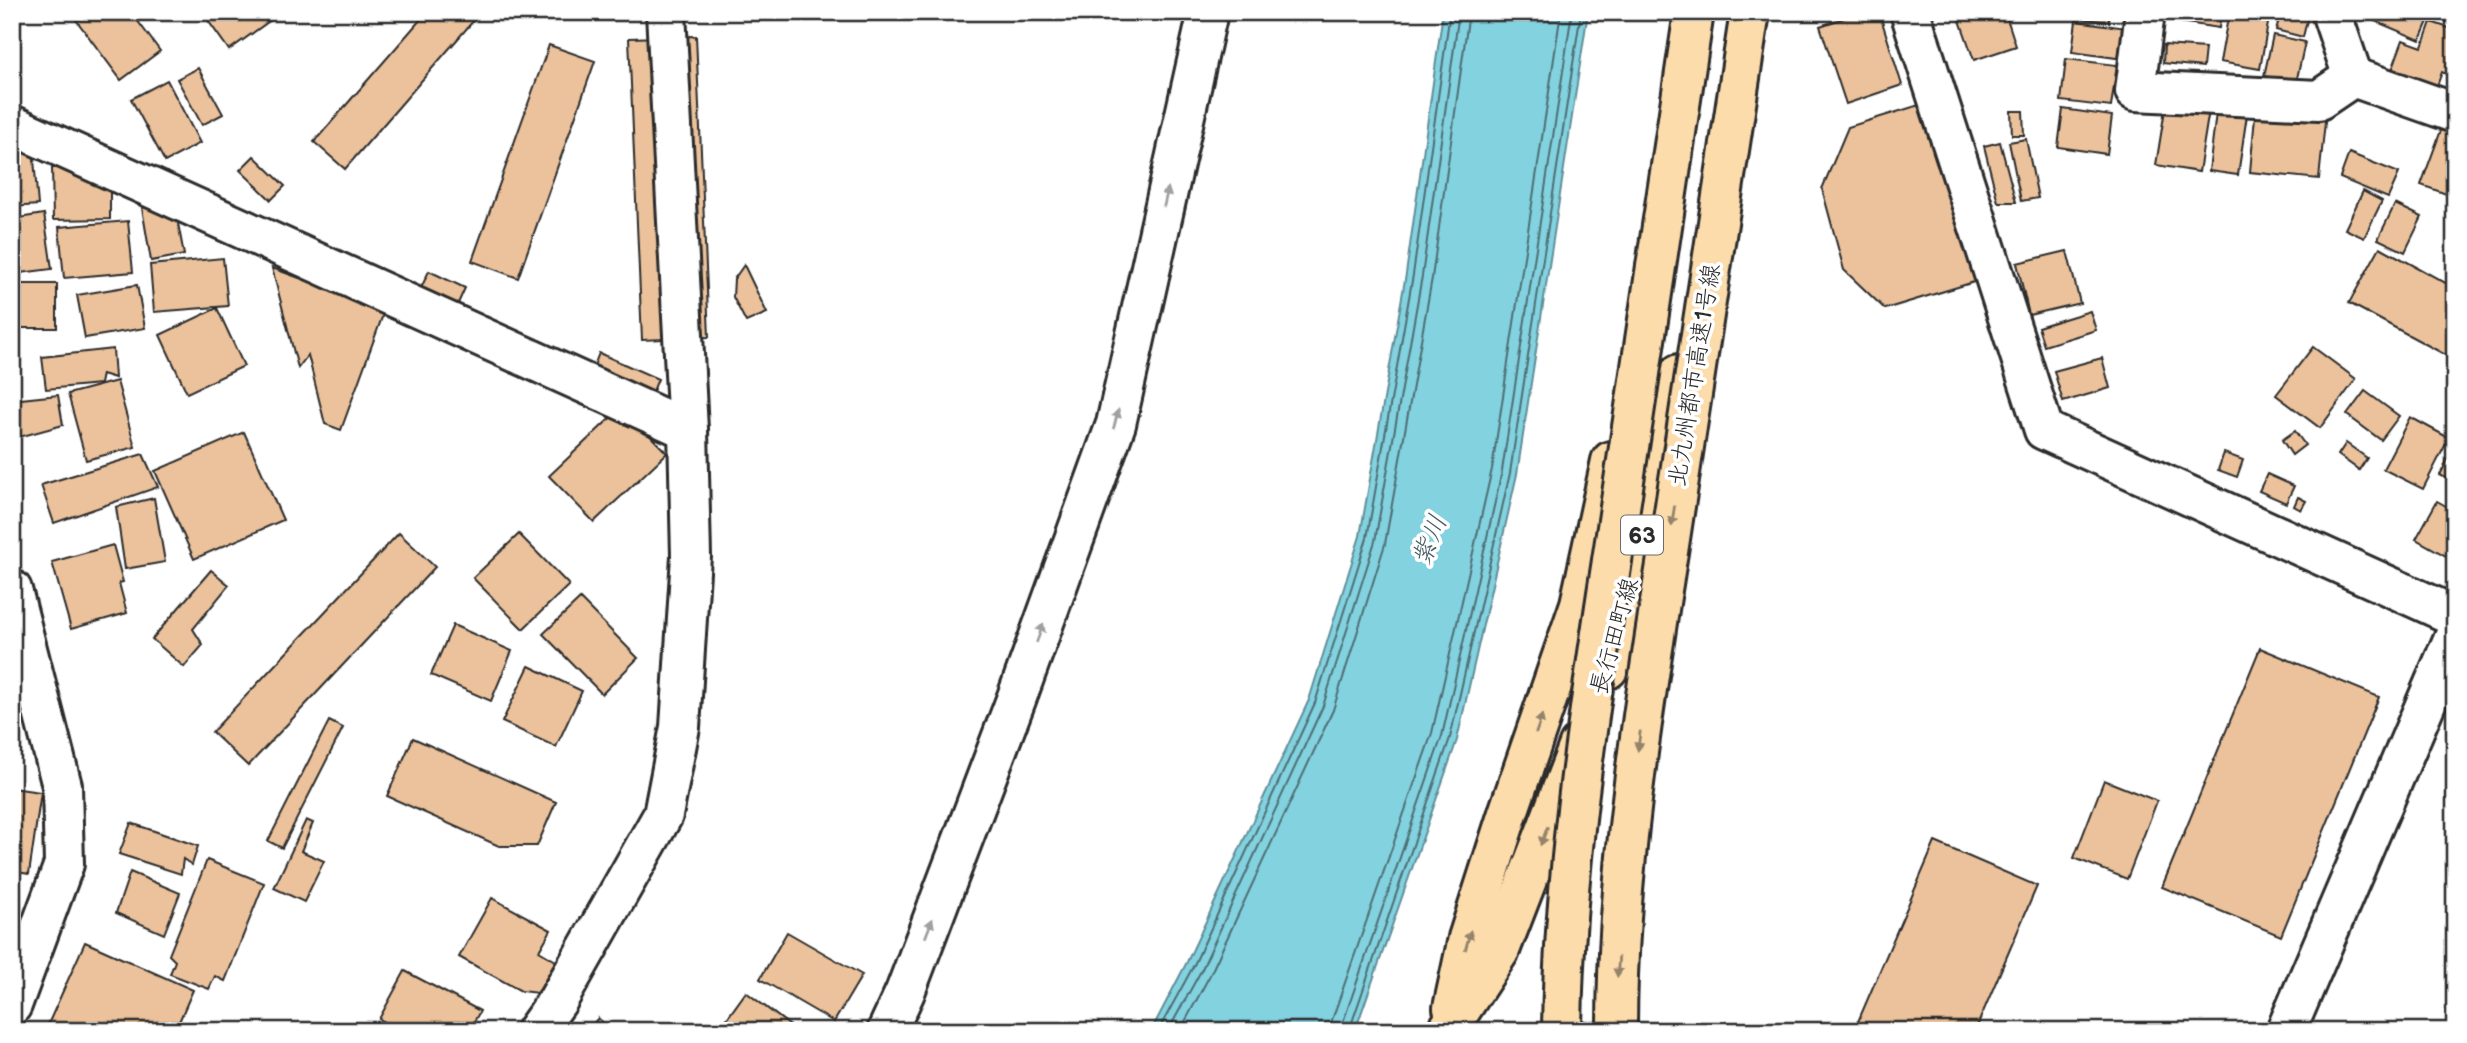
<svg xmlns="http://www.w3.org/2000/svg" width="2467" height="1043" viewBox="0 0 2467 1043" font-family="'Balsamiq Sans','Klee One',sans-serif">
  <rect width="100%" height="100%" fill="#fff"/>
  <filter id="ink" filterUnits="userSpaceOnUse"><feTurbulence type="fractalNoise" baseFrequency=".0143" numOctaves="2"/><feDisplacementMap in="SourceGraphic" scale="14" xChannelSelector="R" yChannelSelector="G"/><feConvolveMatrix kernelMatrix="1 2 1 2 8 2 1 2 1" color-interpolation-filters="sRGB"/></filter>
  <g filter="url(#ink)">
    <path fill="#83d2e0" stroke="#608f98" stroke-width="2" d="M1443 12H1588L1517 474 1457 740 1355 1031H1151L1187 962 1309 700 1360 536 1406 274Z"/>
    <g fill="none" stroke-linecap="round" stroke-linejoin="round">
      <g stroke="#4e6e73" stroke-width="2">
        <path d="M1158 1031 1194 965 1315 703 1367 538 1413 275 1450 12"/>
        <path d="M1168 1031 1202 969 1323 706 1375 541 1422 276 1459 12"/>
        <path d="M1180 1031 1211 973 1333 710 1385 544 1432 278 1469 12"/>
        <path d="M1330 1031 1332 1020 1432 733 1492 469 1561 12"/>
        <path d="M1340 1031 1442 736 1502 471 1572 12"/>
        <path d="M1349 1031 1450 738 1510 473 1581 12"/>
      </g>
    </g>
    <g fill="#ebc29b" stroke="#2b2b2b" stroke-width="2">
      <path d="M81 12H131L160 51 121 80 74 17Z"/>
      <path d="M202 12H282L229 50Z"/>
      <path d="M427 12H481L345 169 314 142Z"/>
      <path d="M1862 12H1879L1902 85 1846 104 1820 26Z"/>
      <path d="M1957 12H2005L2016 46 1974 60Z"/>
      <path d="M2070 12H2110L2109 22 2070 17Z"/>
      <path d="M2174 12H2221L2219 28 2173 21Z"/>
      <path d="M2229 12H2270L2260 69 2220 62Z"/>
      <path d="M2281 12H2309L2303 37 2276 30Z"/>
      <path d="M2373 12H2432L2420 40 2370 19Z"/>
      <path d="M2076 21 2127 28 2124 59 2072 52Z"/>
      <path d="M2431 22 2455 30V73L2453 77 2442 72 2433 97 2388 81 2403 40 2422 47Z"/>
      <path d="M2273 35 2305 42 2296 83 2264 76Z"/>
      <path d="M696 36 709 337 642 340 629 38Z"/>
      <path d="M549 45 595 61 518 278 472 261Z"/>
      <path d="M2164 45 2205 48 2203 67 2163 63Z"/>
      <path d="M2066 59 2117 65 2111 107 2061 101Z"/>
      <path d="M198 68 223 114 202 125 177 79Z"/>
      <path d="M167 80 200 143 165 162 131 99Z"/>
      <path d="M2167 97 2210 104 2199 172 2156 165Z"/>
      <path d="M1929 102 1984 279 1885 309 1844 270 1822 189 1848 127Z"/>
      <path d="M2217 104 2248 108 2238 175 2209 171Z"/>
      <path d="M2256 105 2326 112 2319 179 2250 172Z"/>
      <path d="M2063 109 2112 116 2107 154 2058 147Z"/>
      <path d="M2011 111H2023L2024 135H2012Z"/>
      <path d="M2443 125 2455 129V197L2421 185Z"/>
      <path d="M2026 139 2038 198 2021 201 2009 142Z"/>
      <path d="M2000 142 2016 202H1998L1984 146Z"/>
      <path d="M33 148 38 205 12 207V149Z"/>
      <path d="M2349 153 2399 173 2388 198 2340 178Z"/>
      <path d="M254 156 285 186 271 200 240 170Z"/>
      <path d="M52 168H110V219L53 220Z"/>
      <path d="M2363 191 2382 201 2364 238 2345 229Z"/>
      <path d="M174 202 184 255 151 261 142 208Z"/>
      <path d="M2395 204 2422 217 2405 252 2378 239Z"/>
      <path d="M44 214 52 269 12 274V219Z"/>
      <path d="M128 221 133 272 64 278 59 227Z"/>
      <path d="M2380 247 2455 288V360L2349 303Z"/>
      <path d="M2067 251 2080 303 2029 315 2017 263Z"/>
      <path d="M223 258 228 306 154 312 150 265Z"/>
      <path d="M744 265 767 313 746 322 733 297 734 279Z"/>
      <path d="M272 268 385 309 341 430 325 424 308 355 298 368Z"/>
      <path d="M429 271 465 288 456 308 420 290Z"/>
      <rect x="17" y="284" width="40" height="44"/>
      <path d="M137 285 145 328 85 338 77 295Z"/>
      <path d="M217 308 244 366 187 393 160 335Z"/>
      <path d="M2090 311 2096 330 2044 346 2038 327Z"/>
      <path d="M2313 347 2356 379 2320 428 2276 395Z"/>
      <path d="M113 349 115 378 102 374 100 384 46 389 42 357Z"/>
      <path d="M599 353 658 379 649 401 590 376Z"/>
      <path d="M2102 358 2110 388 2063 402 2054 371Z"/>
      <path d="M117 381 135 447 86 460 68 394Z"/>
      <path d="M2365 391 2399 416 2381 440 2347 415Z"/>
      <path d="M58 395 63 425 12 439V400Z"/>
      <path d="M622 407 667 453 594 522 549 476Z"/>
      <path d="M2410 417 2449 438 2423 489 2383 469Z"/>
      <path d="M2295 431 2305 445 2292 455 2282 440Z"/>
      <path d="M244 432 283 520 194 559 155 471Z"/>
      <path d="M2346 443 2367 458 2359 470 2338 455Z"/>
      <path d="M2452 451 2455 453V483L2440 475Z"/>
      <path d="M2224 453 2243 460 2237 477 2218 470Z"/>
      <path d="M143 454 158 487 54 523 41 485Z"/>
      <path d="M2267 474 2294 486 2286 503 2259 491Z"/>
      <path d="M2298 497 2306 501 2301 510 2294 506Z"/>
      <path d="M154 498 165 562 125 569 116 507Z"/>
      <path d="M2437 501 2455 511V561L2416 539Z"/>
      <path d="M399 533 435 567 248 766 212 732Z"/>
      <path d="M519 534 569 585 523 629 473 578Z"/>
      <path d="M113 545 123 582 119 583 127 613 71 629 52 562Z"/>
      <path d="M211 570 229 585 193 629 203 645 184 667 152 639Z"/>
      <path d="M580 599 638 658 602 694 543 634Z"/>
      <path d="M453 625 512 651 491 701 431 675Z"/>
      <path d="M2260 648 2379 697 2281 936 2162 887Z"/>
      <path d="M529 666 582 691 556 747 502 722Z"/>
      <path d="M329 721 343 728 282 848 268 841Z"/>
      <path d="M413 738 556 802 537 846H499L387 796Z"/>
      <path d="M2104 780 2157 801 2127 879 2074 858Z"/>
      <path d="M12 788 41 792 29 874 12 871Z"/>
      <path d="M306 820 313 823 301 851 324 861 304 902 274 888Z"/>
      <path d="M131 823 198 846 192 865 183 859 181 874 119 854Z"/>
      <path d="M1935 842 2037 886 1975 1031H1854Z"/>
      <path d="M207 860 264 883 225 981 215 976 209 989 170 974 175 961 169 955Z"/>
      <path d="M130 872 180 893 164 934 116 913Z"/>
      <path d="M12 893H16L12 972Z"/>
      <path d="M492 898 551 930 539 951 556 961 538 993 521 991 459 957Z"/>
      <path d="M787 932 862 975 834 1022 760 979Z"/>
      <path d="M85 942 193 990 175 1031H45Z"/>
      <path d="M405 971 480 1011 469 1031H402L379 1019Z"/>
      <path d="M746 992 797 1031H718Z"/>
      <path d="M598 1018 612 1031H587Z"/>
    </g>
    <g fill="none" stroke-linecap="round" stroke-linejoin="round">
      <defs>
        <g id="minor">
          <path d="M1910 12 2044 430 2455 616"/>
          <path d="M2145 12 2135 91 2319 100 2353 77"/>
          <path d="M2331 12 2353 77 2455 113"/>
          <path d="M12 125 688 430"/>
          <path d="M12 590 62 786 64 864 12 1005"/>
          <path d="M536 1031 558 1000 663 815 680 727 691 556 688 430 666 12"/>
          <path d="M887 1031 905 992 1017 697 1116 424 1208 12"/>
          <path d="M2286 1031 2455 635"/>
        </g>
        <g id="major">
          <path d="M1608 669 1616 647 1679 374"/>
          <path d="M1453 1008 1468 938 1508 813 1580 604 1611 461"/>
          <path d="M1447 1031 1500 950 1579 745"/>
        </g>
      </defs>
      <use href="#minor" stroke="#2b2b2b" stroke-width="44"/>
      <use href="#major" stroke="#2b2b2b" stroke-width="44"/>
      <use href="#minor" stroke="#fff" stroke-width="38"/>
      <use href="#major" stroke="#fddcac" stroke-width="38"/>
      <defs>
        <g id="highway-bridge">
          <path d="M1562 1031C1564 866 1590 704 1615 541 1641 365 1668 189 1694 12"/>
          <path d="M1617 1031C1617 870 1643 710 1668 552 1695 372 1722 192 1750 12"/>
        </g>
      </defs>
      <use href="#highway-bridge" stroke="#2b2b2b" stroke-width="44" stroke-linecap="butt"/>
      <use href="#highway-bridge" stroke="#fddcac" stroke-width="38"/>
    </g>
    <defs><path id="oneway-solid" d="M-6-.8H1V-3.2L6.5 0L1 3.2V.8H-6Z" transform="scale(1.75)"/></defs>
    <g fill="#a0a0a0">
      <use href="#oneway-solid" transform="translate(1166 197) rotate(-77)"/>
      <use href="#oneway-solid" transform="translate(1116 419) rotate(-75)"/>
      <use href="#oneway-solid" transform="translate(1040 633) rotate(-70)"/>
      <use href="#oneway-solid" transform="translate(929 928) rotate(-69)"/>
    </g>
    <g fill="#94846c">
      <use href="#oneway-solid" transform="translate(1673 516) rotate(99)"/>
      <use href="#oneway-solid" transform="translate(1539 724) rotate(-71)"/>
      <use href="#oneway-solid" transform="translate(1639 741) rotate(97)"/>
      <use href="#oneway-solid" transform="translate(1544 836) rotate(111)"/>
      <use href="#oneway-solid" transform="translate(1468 940) rotate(-75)"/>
      <use href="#oneway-solid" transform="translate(1618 967) rotate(94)"/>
    </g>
  </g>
  <g text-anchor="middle" stroke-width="7" stroke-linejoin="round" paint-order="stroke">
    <rect fill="#fff" stroke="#6b6b6b" stroke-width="2" x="1621" y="515.5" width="42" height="39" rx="5"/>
    <g font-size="23" font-weight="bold" fill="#2b2b2b">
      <text x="1642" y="543">63</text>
    </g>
    <g font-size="24" fill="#2b2b2b" stroke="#fff">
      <text transform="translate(1694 375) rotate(-81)" y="8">北九州都市高速1号線</text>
      <text transform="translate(1614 636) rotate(-74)" y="8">長行田町線</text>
    </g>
    <g font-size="26" font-style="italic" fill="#455d61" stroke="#fff">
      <text transform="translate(1429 540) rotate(-68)" y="9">紫川</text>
    </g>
  </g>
  <rect width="2467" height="1043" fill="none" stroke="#fff" stroke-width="42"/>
  <rect x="21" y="21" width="2425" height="1001" fill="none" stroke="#2b2b2b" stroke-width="2.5" filter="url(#ink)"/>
</svg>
